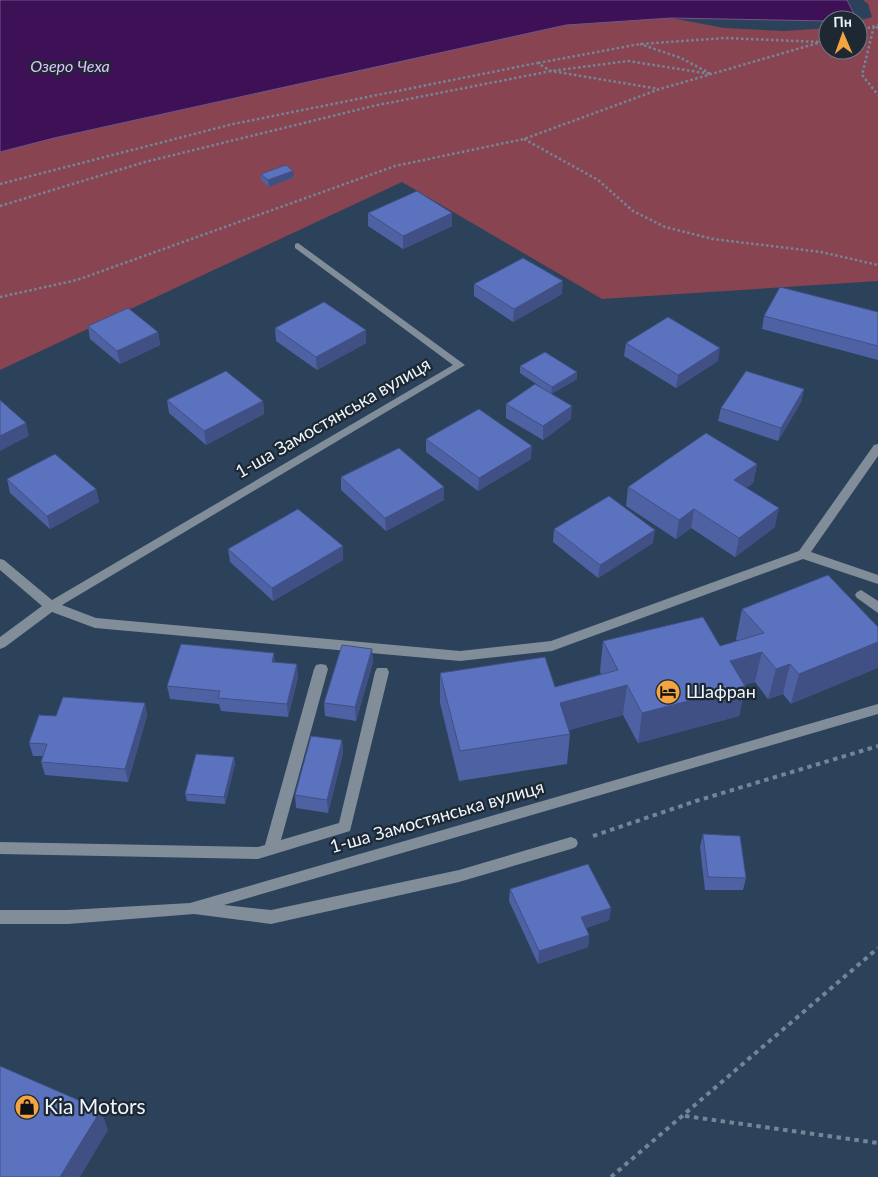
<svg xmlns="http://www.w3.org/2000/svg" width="878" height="1177" viewBox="0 0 878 1177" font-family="Lato,sans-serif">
  <rect width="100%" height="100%" fill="#2b425a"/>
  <path fill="#894451" d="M863 0H878V281L602 299 402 182 0 370V152L54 138 566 25 671 18 724 28 784 31 828 28V50H858V21L872 17 868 4Z"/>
  <path fill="#3e1157" stroke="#725589" d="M0 0H847L854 14 828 21 671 18 566 25 54 138 0 152Z"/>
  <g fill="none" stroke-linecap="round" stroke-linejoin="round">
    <g stroke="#748597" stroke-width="2.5" stroke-dasharray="2.5 2.5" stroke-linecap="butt">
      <path d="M878 28 874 26 862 75 878 95"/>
      <path d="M858 31 878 25"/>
      <path d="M538 63 640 44 725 38 820 42"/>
      <path d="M524 139 598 180 633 211 665 227 713 239 821 252 878 265"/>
      <path d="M0 184 233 124 537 63 551 71 659 89"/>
      <path d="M0 206 145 162 373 106 551 71 628 61 711 74 681 58 640 44"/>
      <path d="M0 297 77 280 395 166 524 139 660 89 828 40"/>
    </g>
    <g stroke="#748597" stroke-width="4" stroke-dasharray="4.5 4.5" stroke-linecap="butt">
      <path d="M593 836 696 801 878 746"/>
      <path d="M685 1116 878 1143"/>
      <path d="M611 1177 878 948"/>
    </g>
    <g fill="#818d99" fill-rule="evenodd">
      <path d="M298 243 465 365 62 605 96 618 460 651 551 641 799 551 874 445 878 444V456L811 552 878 575V584L803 559 552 651 460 661 95 628 52 612 5 647 0 649V637L42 606 0 570V559L4 560 52 600 453 365 295 248V244Z"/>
      <path d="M861 590 878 601V613L857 598 855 595 857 592Z"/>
      <path d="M321 664 326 665 328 669 281 840 339 823 375 672 377 668H387L389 672 350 831 258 859 0 854V842L258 847 265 845 314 669 316 665Z"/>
      <path d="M878 704V714L224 905 271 910 459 870 571 837 576 839 578 843 576 847 571 849 459 882 271 924 194 914 68 924H0V910H68L190 903Z"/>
    </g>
  </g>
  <g fill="#4e62a3">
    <path d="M261 174 294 177 269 187 261 180Z"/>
    <path d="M368 213 452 226 403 249 368 226Z"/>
    <path d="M474 284 562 294 513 322 474 296Z"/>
    <path d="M878 312V360L762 329 764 316Z"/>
    <path d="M88 326 158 332 160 345 120 364 90 339Z"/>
    <path d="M275 328 366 343 317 370 276 341Z"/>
    <path d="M626 343 718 361 676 388 624 356Z"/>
    <path d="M520 366 577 372V379L551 394 571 419 543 440 506 418V404L548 392 520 373Z"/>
    <path d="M804 389 801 402 778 441 718 421 721 408Z"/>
    <path d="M167 400 263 401 264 414 206 445 169 413Z"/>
    <path d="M426 439 531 459 478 491 426 452Z"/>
    <path d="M757 464 753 483 746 488 775 527 735 557 691 528 676 539 626 506 628 487Z"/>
    <path d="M341 477 444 487V500L386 531 341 490Z"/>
    <path d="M7 479 96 489 99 502 50 529 10 493Z"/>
    <path d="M554 529 653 543 598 578 553 542Z"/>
    <path d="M228 549 343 560 273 601 230 562Z"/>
    <path d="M828 575 791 704 783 694 768 699 755 682 744 685 745 686 739 716 638 743 623 715 569 730 570 734 567 764 459 781 440 703V673L555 687 601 674 600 671 603 641 720 646 737 641 736 639 742 609Z"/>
    <path d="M372 649 373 662 356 721 325 716 324 703Z"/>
    <path d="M275 662 298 677 288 717 221 711 219 704 170 699 167 686Z"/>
    <path d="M145 703 147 716 128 782 45 775 41 762 43 756H33L29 743Z"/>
    <path d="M342 740 343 753 328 813 296 808 295 795Z"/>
    <path d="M234 757 235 764 225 804 187 801 185 794Z"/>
    <path d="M703 834 746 878 743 890H705L700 847Z"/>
    <path d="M510 889 611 908 609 920 586 928 589 935 588 947 538 964 509 901Z"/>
  </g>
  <g fill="#405085">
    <path d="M293 171 294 177 269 187 268 180Z"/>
    <path d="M452 213V226L403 249V236Z"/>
    <path d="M563 281 562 294 513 322 514 309Z"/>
    <path d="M366 330V343L317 370 316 357Z"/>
    <path d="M158 332 160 345 120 364 117 351Z"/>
    <path d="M720 348 718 361 676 388 678 375Z"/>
    <path d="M577 372V379L551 394 552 387Z"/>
    <path d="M804 389 801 402 778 441 781 428Z"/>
    <path d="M263 401 264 414 206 445 204 431Z"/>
    <path d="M572 406 571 419 543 440V426Z"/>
    <path d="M26 423 29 436 0 451V436Z"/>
    <path d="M532 446 531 459 478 491 479 478Z"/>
    <path d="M757 464 753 483 731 499 734 480Z"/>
    <path d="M444 487V500L386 531 385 518Z"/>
    <path d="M96 489 99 502 50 529 47 516Z"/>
    <path d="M779 508 775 527 735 557 739 538Z"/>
    <path d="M694 509 691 528 676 539 679 520Z"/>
    <path d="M655 530 653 543 598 578 600 565Z"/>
    <path d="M343 546V560L273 601 272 588Z"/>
    <path d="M878 642V668L791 704 799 674Z"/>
    <path d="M372 649 373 662 356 721 355 707Z"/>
    <path d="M762 652 755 682 724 691 730 661Z"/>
    <path d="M274 653 275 666 272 662Z"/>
    <path d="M297 664 298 677 288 717 287 704Z"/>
    <path d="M790 664 783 694 768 699 776 669Z"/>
    <path d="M627 685 623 715 557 733 560 703Z"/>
    <path d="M745 686 739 716 638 743 642 713Z"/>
    <path d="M145 703 147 716 128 782 125 769Z"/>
    <path d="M342 740 343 753 328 813 327 800Z"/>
    <path d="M234 757 235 764 225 804 224 797Z"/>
    <path d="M611 908 609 920 579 930 581 917Z"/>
    <path d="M589 935 588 947 538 964 539 951Z"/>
    <path d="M101 1110 108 1130 80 1177H60Z"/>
  </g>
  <g fill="#5b72be" stroke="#405085">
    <path d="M286 165 293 171 268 180 261 174Z"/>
    <path d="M417 191 452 213 403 236 368 213Z"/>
    <path d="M523 258 563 281 514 309 474 284Z"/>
    <path d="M780 287 878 312V346L764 316Z"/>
    <path d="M324 302 366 330 316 357 275 328Z"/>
    <path d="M128 308 158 332 117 351 88 326Z"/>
    <path d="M668 317 720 348 678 375 626 343Z"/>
    <path d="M545 352 577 372 552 387 520 366Z"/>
    <path d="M226 371 263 401 204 431 167 400Z"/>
    <path d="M746 371 804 389 781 428 721 408Z"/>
    <path d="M535 384 572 406 543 426 506 404Z"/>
    <path d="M0 400 26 423 0 436Z"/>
    <path d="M479 409 532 446 479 478 426 439Z"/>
    <path d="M706 433 757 464 734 480 779 508 739 538 694 509 679 520 628 487Z"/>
    <path d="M399 448 444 487 385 518 341 477Z"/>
    <path d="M55 454 96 489 47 516 7 479Z"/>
    <path d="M609 496 655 530 600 565 554 529Z"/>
    <path d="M298 509 343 546 272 588 228 549Z"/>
    <path d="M828 575 878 627V642L799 674 790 664 776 669 762 652 730 661 745 686 642 713 627 685 560 703 570 734 460 751 440 673 545 657 555 687 618 670 603 641 703 617 720 646 764 633 742 609Z"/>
    <path d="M181 644 274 653 272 662 297 664 287 704 218 698 220 691 167 686Z"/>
    <path d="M342 645 372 649 355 707 324 703Z"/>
    <path d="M63 697 145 703 125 769 41 762 47 744 29 743 39 715 56 716Z"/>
    <path d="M311 736 342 740 327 800 295 795Z"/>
    <path d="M196 754 234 757 224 797 185 794Z"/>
    <path d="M703 834 740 836 746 878 708 877Z"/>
    <path d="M588 864 611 908 581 917 589 935 539 951 510 889Z"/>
    <path d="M0 1066 101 1110 60 1177H0Z"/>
  </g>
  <defs>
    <symbol id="hotel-disc" viewBox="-11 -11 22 22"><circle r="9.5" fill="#f2a541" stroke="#1d2833"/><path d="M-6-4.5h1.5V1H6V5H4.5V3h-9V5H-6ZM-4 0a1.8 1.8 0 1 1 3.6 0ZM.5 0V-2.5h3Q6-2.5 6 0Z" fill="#111"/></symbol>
    <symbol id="shop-disc" viewBox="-11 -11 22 22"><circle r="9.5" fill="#f2a541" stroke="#1d2833"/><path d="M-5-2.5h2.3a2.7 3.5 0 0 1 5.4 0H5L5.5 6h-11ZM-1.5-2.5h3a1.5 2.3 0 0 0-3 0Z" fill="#111"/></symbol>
  </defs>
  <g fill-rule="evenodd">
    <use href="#hotel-disc" x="654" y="678" width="28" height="28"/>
    <use href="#shop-disc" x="13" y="1093" width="28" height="28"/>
  </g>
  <g text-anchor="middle" stroke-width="4.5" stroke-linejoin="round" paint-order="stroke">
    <g font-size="16" font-style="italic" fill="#e2c0fd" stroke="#1d2833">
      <text x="70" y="72">Озеро Чеха</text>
    </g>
    <g font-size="18" fill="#ecf4fd" stroke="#1d2833">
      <text transform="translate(333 418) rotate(-30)" y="6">1-ша Замостянська вулиця</text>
      <text transform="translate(437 817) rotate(-16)" y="6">1-ша Замостянська вулиця</text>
    </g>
    <g font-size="18" fill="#ecf4fd" stroke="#1d2833" text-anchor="start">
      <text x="686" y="698">Шафран</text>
    </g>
    <g font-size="21" fill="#ecf4fd" stroke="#1d2833" text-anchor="start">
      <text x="44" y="1114">Kia Motors</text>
    </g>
  </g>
  <g transform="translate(843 35) rotate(358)"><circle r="24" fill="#1d2833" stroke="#707a84"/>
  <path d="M0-4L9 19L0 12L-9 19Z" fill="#f2a541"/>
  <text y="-8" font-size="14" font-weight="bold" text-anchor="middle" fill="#ecf4fd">Пн</text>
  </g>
</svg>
